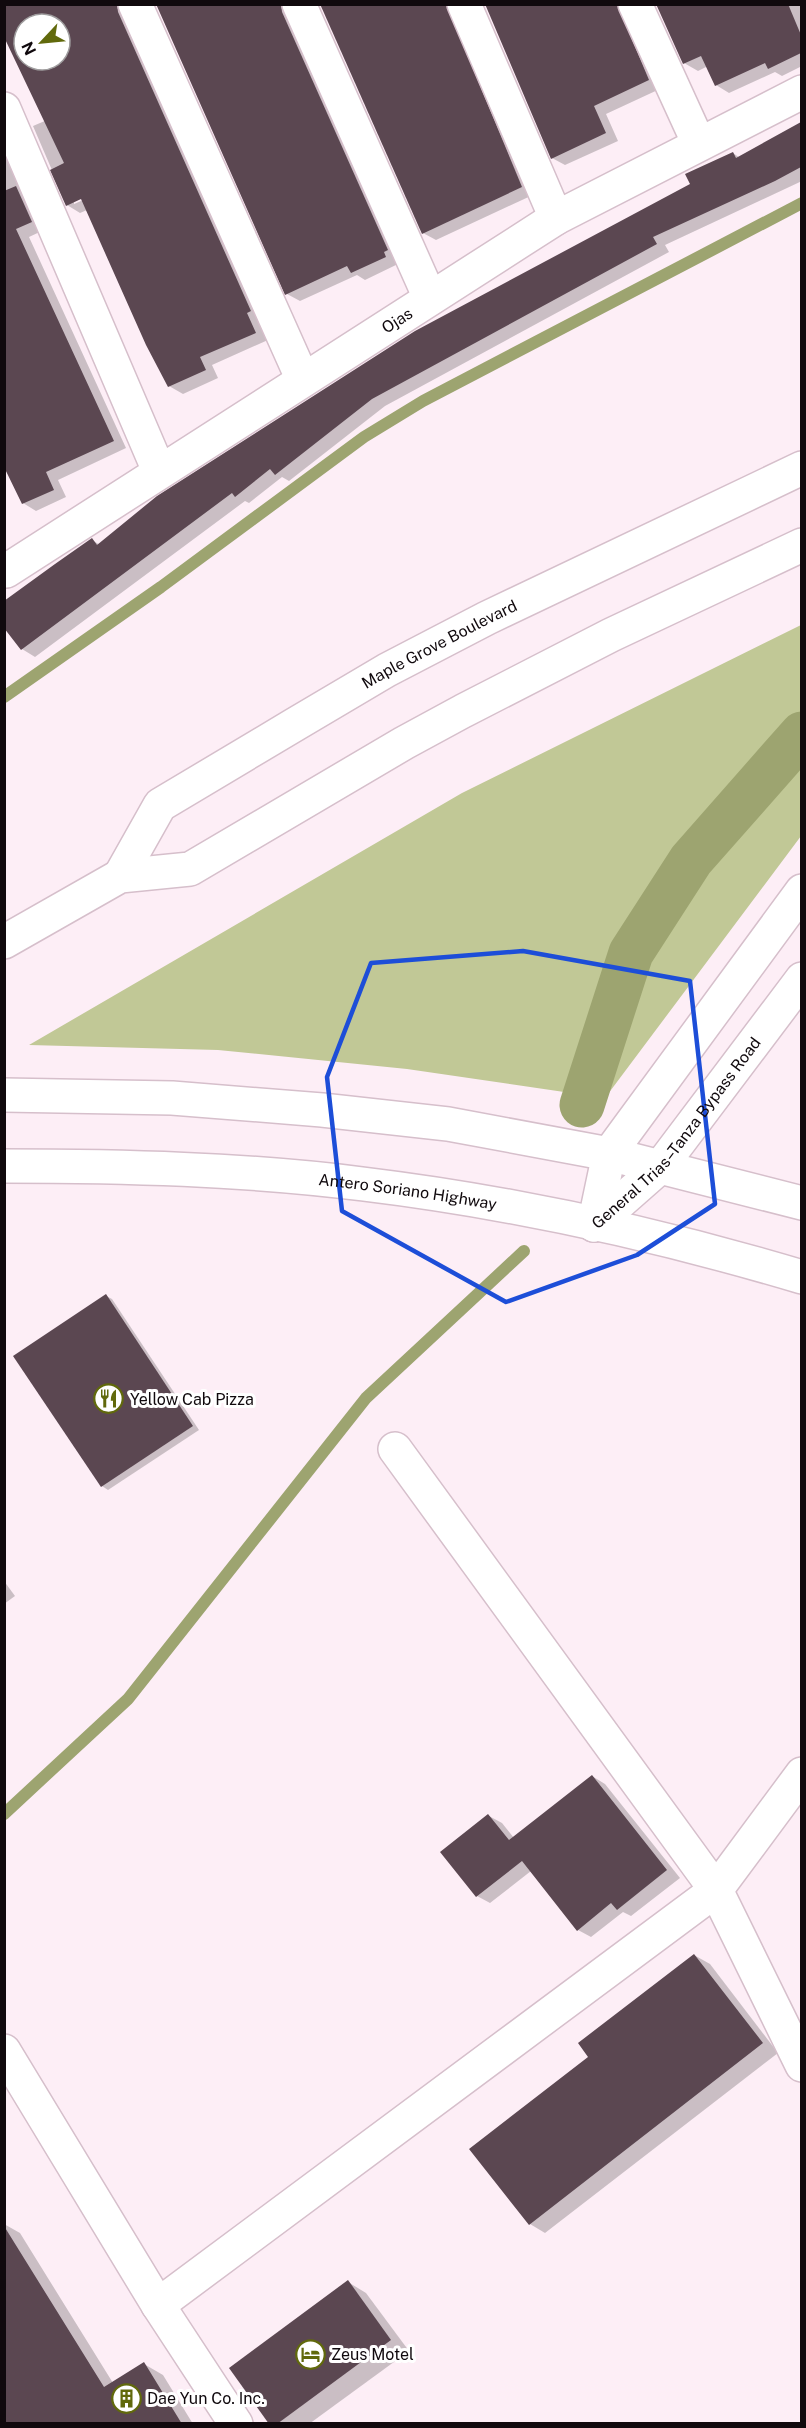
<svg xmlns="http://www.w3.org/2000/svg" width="806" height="2428" viewBox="0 0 806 2428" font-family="'Public Sans',sans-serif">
  <rect width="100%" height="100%" fill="#fdeef6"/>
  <path fill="#c1c896" d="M801 625V836L605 1098 407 1069 218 1050 29 1045 462 793Z"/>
  <g fill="#0003" fill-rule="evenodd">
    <path d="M4 4H131L268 340 212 365 218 378 183 394 169 386 87 210 80 213 67 205 33 126 47 120 4 27ZM24 24H60V60H24ZM87 195 88 198 74 204V201Z"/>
    <path d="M157 4H295L398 264 365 280 357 275 300 301 287 294Z"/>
    <path d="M321 4H460L535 194 436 240 423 233Z"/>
    <path d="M486 4H631L662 88 606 114 618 141 565 165 552 158Z"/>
    <path d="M657 4H802V66L782 76 775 72 729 93 716 85 708 66 698 71 684 63Z"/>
    <path d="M802 124V181L665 245 669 252 385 406 289 481 282 477 249 503 245 501 35 657 22 649 4 626 92 540 100 545 692 185 733 153 740 158Z"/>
    <path d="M4 147 44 230 29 237 126 448 58 480 66 497 36 511 23 503 4 461Z"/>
    <path d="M106 1296 112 1299 199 1430 108 1490 102 1486Z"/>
    <path d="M4 1581 15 1596 4 1604Z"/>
    <path d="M592 1776 605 1784 680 1878 631 1916 623 1912 591 1937 578 1930 531 1871 490 1903 477 1896 489 1816 502 1823 514 1838Z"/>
    <path d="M694 1955 710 1964 778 2053 545 2233 530 2224 590 2058Z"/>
    <path d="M4 2224 20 2233 113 2383 144 2364 163 2375 193 2424H4Z"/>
    <path d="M348 2282 366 2293 409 2351 309 2424H270Z"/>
  </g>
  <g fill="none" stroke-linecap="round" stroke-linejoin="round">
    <g stroke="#9da470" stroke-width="12">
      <path d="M4 697 161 587 364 437 423 401 802 203"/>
      <path d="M4 1814 128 1699 366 1398 524 1251"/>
    </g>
    <path stroke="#9da470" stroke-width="45" d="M582 1105 631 953 691 860 802 734"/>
  </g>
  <g fill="#5b4751" fill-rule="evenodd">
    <path d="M4 4H117L118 12 251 311 247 313 256 333 200 357 206 370 168 387 146 345 81 199 66 206 50 170 64 163 4 37ZM24 24H60V60H24Z"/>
    <path d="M156 4H281L282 12 388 250 384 252 386 257 351 273 347 266 285 295Z"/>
    <path d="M320 4H446L522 187 422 234Z"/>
    <path d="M485 4H617L649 80 594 106 606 133 551 159Z"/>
    <path d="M656 4H788L801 35V53L768 69 765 63 715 86 701 56 683 64Z"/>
    <path d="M801 122V167L775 181 653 237 657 244 372 399 275 475 270 469 235 497 232 493 21 650 4 628V601L55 564 92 538 97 545 157 496 415 331 690 184 685 174 733 152 736 158Z"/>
    <path d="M16 186 32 222 16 229 114 441 46 472 54 490 22 504 4 467V191Z"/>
    <path d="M106 1294 193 1426 101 1487 13 1356Z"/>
    <path d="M592 1775 667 1870 617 1910 611 1903 577 1931 522 1861 476 1897 440 1852 488 1814 509 1840Z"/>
    <path d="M694 1954 763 2043 529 2225 469 2149 588 2057 578 2043Z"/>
    <path d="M4 2226 104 2387 144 2362 182 2424H4Z"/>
    <path d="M348 2280 391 2340 277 2424H269L229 2368Z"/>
  </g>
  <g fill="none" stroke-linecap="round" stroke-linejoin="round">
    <defs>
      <g id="minor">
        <path d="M135 4 303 380"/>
        <path d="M299 4 430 298"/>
        <path d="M464 4 556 218"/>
        <path d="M635 4 699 144"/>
        <path d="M4 109 159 471"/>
        <path id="s1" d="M4 568 6 571 556 218 802 92"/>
        <path id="s2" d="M120 876 160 805 294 725 387 670 487 618 802 468"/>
        <path d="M4 942 120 876 190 869 404 743 463 711 611 635 802 545"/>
        <path d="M395 1449 716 1890 802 2065"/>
        <path d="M4 2051 158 2305 236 2424"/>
        <path d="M158 2305 716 1890 802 1774"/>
      </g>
      <g id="major">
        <path d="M4 1095 172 1098 322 1110 448 1124 609 1154 802 1203"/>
        <path id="s3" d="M4 1166C123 1166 244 1169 363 1184 511 1202 658 1234 802 1277"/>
        <path d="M594 1225 609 1154 802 891"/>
        <path id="s4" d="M594 1225 661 1166 802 979"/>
      </g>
    </defs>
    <use href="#minor" stroke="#d6bfcb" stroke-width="36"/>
    <use href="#major" stroke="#d6bfcb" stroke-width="36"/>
    <use href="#minor" stroke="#fff" stroke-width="33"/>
    <use href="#major" stroke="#fff" stroke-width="33"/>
  </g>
  <path fill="none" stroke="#1d4ed8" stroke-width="4.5" stroke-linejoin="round" d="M523 951 690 981 715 1204 637 1255 506 1302 342 1211 327 1077 371 963Z"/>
  <defs>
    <symbol id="restaurant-ring" viewBox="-11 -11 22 22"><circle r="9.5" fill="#fff" stroke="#61690c" stroke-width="1.5"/><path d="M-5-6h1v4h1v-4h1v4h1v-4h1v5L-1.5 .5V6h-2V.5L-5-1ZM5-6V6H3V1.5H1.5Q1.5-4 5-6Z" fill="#61690c"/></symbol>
    <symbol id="hotel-ring" viewBox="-11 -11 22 22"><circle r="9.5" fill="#fff" stroke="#61690c" stroke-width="1.5"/><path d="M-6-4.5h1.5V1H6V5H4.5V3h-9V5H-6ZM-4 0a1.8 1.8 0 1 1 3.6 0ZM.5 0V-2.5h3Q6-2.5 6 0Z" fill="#61690c"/></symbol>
    <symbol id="building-ring" viewBox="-11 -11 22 22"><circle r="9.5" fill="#fff" stroke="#61690c" stroke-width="1.5"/><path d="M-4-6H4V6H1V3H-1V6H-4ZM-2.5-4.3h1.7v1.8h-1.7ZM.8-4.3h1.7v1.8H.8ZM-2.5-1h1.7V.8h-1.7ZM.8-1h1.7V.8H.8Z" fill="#61690c"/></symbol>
  </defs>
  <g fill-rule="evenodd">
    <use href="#restaurant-ring" x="92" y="1382" width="33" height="33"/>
    <use href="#hotel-ring" x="294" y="2338" width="33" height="33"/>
    <use href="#building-ring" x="110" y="2382" width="33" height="33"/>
  </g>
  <g text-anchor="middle" stroke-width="6" stroke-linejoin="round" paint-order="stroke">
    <g font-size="16" fill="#10090d" stroke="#fff">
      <text dy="6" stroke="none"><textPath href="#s1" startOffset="468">Ojas</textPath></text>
      <text dy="6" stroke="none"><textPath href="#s2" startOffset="404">Maple Grove Boulevard</textPath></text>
      <text dy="6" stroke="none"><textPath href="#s4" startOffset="124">General Trias–Tanza Bypass Road</textPath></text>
      <text dy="6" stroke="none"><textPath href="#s3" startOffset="405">Antero Soriano Highway</textPath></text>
    </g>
    <g font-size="16" fill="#10090d" stroke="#fff" text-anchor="start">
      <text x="130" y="1405">Yellow Cab Pizza</text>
      <text x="331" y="2360">Zeus Motel</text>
      <text x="147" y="2404">Dae Yun Co. Inc.</text>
    </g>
  </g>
  <rect width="806" height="2428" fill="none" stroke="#10090d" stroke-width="12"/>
  <g transform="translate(42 42) rotate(244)"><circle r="28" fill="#ffffff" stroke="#9f9d9e" stroke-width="1.5"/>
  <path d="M0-4.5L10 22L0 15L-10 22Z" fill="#61690c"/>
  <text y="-9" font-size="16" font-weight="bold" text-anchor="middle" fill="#10090d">N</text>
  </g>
</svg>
